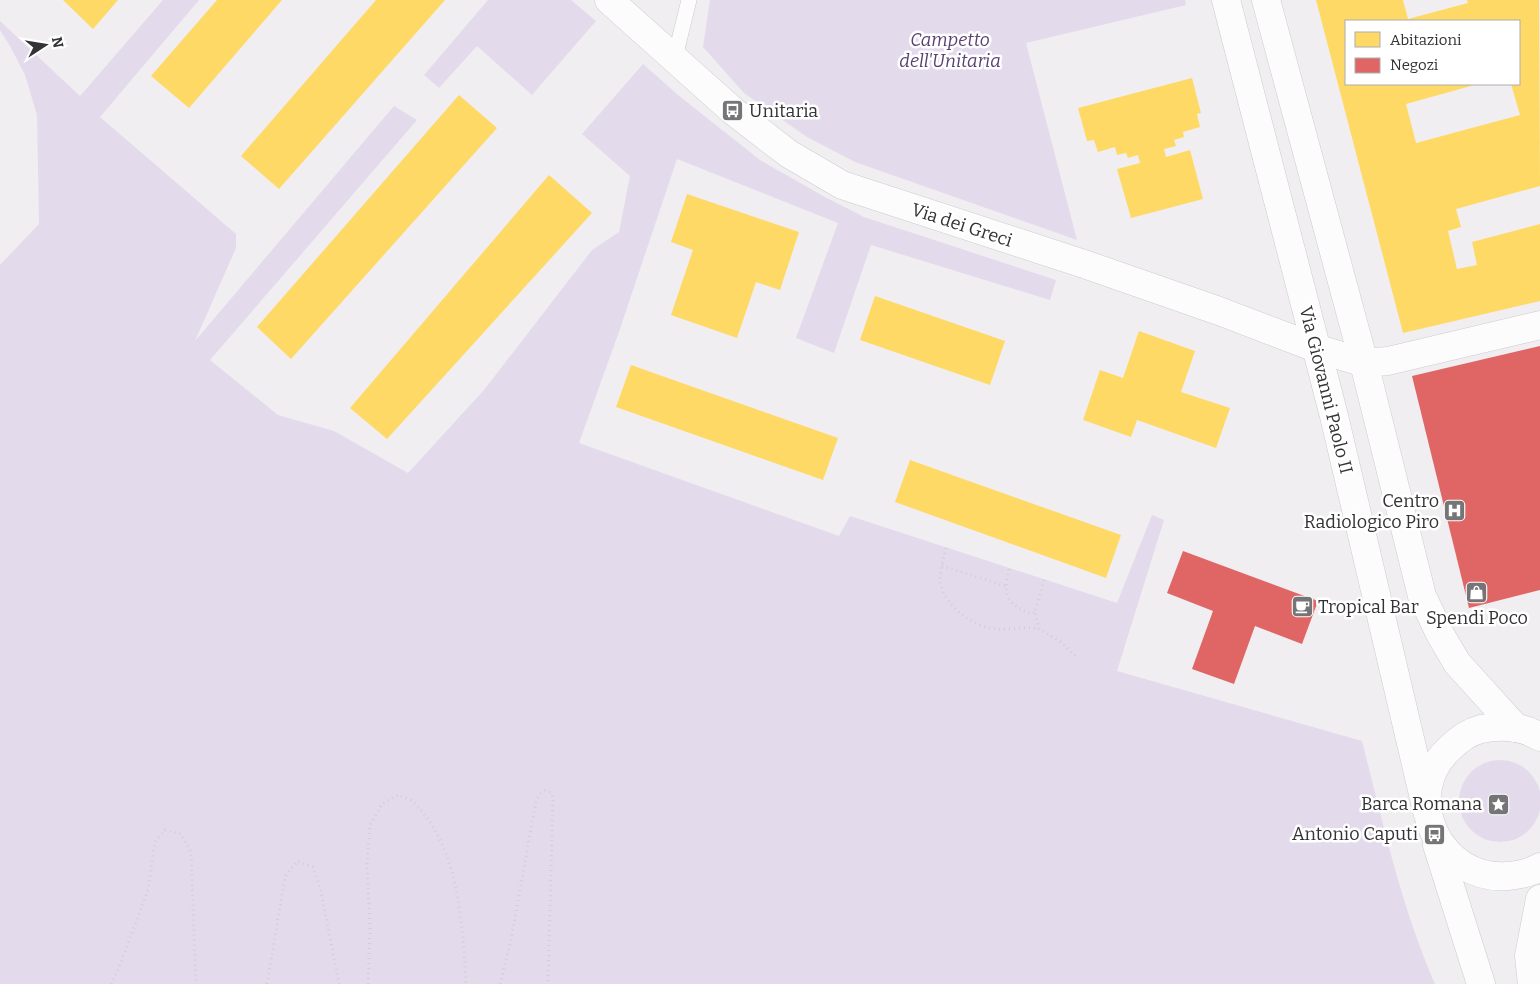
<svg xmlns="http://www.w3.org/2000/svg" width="1540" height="984" viewBox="0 0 1540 984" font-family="Bitter,serif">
  <rect width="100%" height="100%" fill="#f0eef1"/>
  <g fill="#e3dbec">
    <path d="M163 0H199L100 117 236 234V248L195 341 394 106 417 120 210 360 278 415 334 431 408 473 484 390 592 250 619 232 630 176 582 134 643 64 678 95 760 160 825 197 864 217 1056 280 1050 300 871 245 834 353 796 338 838 223 677 159 620 329 579 443 839 536 850 516 1117 603 1152 515 1164 520 1117 671 1362 741C1383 823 1401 906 1435 984H0V265L39 224 37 115 25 75 10 46 0 30V21L80 96Z"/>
    <path d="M488 0H571L596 21 532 95 477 46 439 88 424 75Z"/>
    <path d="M710 0H1185L1186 5 1026 43 1077 240 855 162 807 137 744 93 703 47Z"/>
    <circle cx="1500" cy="801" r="41"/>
  </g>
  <g fill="#ffd966" fill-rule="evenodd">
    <path d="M63 0H118L93 29Z"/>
    <path d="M217 0H282L189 108 151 76Z"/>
    <path d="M376 0H445L279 189 241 156Z"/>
    <path d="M1316 0H1403L1408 19 1468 3 1467 0H1539L1540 186 1456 209 1461 227 1448 231 1457 269 1477 265 1472 242 1540 224V301L1403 333ZM1346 21H1519V84H1511L1520 115 1416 143 1406 104 1478 84H1346Z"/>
    <path d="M1192 78 1201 113 1197 114 1200 127 1183 132 1184 137 1174 140 1176 146 1164 149 1166 157 1190 150 1203 199 1131 218 1117 169 1140 163 1138 155 1128 158 1126 153 1117 155 1115 147 1098 152 1094 140 1087 141 1078 108Z"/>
    <path d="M459 95 497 128 291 359 257 327Z"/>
    <path d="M549 175 592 213 387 439 350 408Z"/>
    <path d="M687 194 799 232 780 290 756 282 737 338 671 315 693 250 671 242Z"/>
    <path d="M875 296 1005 341 990 385 860 340Z"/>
    <path d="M1139 331 1195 351 1181 392 1230 408 1216 448 1137 420 1131 437 1083 420 1100 370 1123 378Z"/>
    <path d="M631 365 838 438 823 480 616 407Z"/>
    <path d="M910 460 1121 535 1106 578 895 502Z"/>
  </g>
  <g fill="#e06666">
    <path d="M1540 346V590L1469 608 1412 376Z"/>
    <path d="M1183 551 1318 601 1302 644 1255 626 1234 684 1192 669 1213 611 1167 593Z"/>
  </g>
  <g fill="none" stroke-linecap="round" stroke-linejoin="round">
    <defs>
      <path id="lane" d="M675 57 689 0"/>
      <path id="street" d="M609 0 733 111 789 154 842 185 1084 264 1219 311 1316 348 1364 363 1388 361 1540 325"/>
      <g id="secondary">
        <path d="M1226 0 1334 416 1427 811"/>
        <path d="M1266 0 1364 363 1422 596 1440 634 1457 663 1516 728"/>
        <path d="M1540 737C1522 726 1501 725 1481 729 1469 732 1458 740 1449 749 1399 796 1440 882 1508 876 1519 875 1530 873 1540 867"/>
        <path d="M1437 845 1481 984"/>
        <path d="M1532 984 1529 956 1540 899"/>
      </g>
    </defs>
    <use href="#lane" stroke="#cccbcd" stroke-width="16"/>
    <use href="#street" stroke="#cccbcd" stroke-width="29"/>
    <use href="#secondary" stroke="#cccbcd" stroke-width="29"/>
    <g stroke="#d1cfd1" stroke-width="3" stroke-dasharray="1 4" stroke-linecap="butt">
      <path d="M946 548C944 558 940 569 940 579 942 605 972 627 997 629 1011 631 1025 625 1039 629"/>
      <path d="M942 566 1006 586"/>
      <path d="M1009 569C1003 595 1006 603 1030 614L1035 612"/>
      <path d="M1044 580 1035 612 1039 629 1061 642 1075 656"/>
      <path d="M111 984 118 970 148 890 155 842 165 830 181 834 191 852 196 984"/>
      <path d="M267 984 285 877 297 861 313 867 321 891 339 984"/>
      <path d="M368 984 370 931 367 864 370 825 382 804 398 795C402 797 409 798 412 801 415 803 418 807 420 809 459 853 463 928 466 984"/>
      <path d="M500 984 511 940 536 801 540 794 545 791 552 793 553 799 548 984"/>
    </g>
    <use href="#lane" stroke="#fdfcfd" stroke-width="15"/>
    <use href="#street" stroke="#fdfcfd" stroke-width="28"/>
    <use href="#secondary" stroke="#fdfcfd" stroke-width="28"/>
  </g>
  <defs>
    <symbol id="bus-square" viewBox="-11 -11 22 22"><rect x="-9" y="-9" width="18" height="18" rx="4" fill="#757476" stroke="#fff"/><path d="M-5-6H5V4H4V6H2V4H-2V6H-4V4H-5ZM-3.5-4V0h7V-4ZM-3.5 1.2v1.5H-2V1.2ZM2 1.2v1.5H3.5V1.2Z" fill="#fff"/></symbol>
    <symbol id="hospital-square" viewBox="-11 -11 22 22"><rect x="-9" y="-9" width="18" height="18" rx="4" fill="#757476" stroke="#fff"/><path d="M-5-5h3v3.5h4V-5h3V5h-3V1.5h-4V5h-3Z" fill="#fff"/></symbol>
    <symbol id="shop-square" viewBox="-11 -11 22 22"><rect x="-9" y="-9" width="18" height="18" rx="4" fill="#757476" stroke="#fff"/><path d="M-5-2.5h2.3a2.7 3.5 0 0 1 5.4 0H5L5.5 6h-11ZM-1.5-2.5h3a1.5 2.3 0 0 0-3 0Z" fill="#fff"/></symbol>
    <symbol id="cafe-square" viewBox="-11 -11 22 22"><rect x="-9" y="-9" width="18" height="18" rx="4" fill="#757476" stroke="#fff"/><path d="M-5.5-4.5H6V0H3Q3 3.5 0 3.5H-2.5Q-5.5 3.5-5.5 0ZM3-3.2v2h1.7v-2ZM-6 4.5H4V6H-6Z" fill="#fff"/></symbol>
    <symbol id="sight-square" viewBox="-11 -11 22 22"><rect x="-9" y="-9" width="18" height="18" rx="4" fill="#757476" stroke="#fff"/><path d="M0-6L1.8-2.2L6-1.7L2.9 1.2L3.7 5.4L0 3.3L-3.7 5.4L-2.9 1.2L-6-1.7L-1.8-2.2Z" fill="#fff"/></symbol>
  </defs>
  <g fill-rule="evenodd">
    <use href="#bus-square" x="720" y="98" width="25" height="25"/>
    <use href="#hospital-square" x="1442" y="498" width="25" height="25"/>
    <use href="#shop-square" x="1464" y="580" width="25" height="25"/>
    <use href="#cafe-square" x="1290" y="594" width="25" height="25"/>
    <use href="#sight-square" x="1486" y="792" width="25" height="25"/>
    <use href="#bus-square" x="1422" y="822" width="25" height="25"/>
  </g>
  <g text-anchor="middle" stroke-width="5" stroke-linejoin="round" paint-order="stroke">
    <g font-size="18" font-style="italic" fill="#5a3f72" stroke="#fff">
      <text x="950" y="46">Campetto<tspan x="950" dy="21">dell'Unitaria</tspan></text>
    </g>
    <g font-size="18" fill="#333234" stroke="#fff" text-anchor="end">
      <text x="749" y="117" text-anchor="start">Unitaria</text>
      <text x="1439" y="507">Centro<tspan x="1439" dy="21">Radiologico Piro</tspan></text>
      <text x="1318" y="613" text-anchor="start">Tropical Bar</text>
      <text x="1477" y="624" text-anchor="middle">Spendi Poco</text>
      <text x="1482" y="810">Barca Romana</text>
      <text x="1418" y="840">Antonio Caputi</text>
    </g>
    <g font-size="18" fill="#333234" stroke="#fff">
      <text transform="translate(962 225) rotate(18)" y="6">Via dei Greci</text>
      <text transform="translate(1326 390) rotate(76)" y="6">Via Giovanni Paolo II</text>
    </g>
  </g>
  <rect x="1345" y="20" width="175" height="65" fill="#ffffff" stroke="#adadae"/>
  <rect x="1355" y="32" width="25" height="15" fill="#ffd966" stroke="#adadae"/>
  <text x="1390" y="45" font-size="15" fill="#333234">Abitazioni</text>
  <rect x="1355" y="58" width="25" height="15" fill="#e06666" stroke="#adadae"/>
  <text x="1390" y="70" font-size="15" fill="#333234">Negozi</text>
  <g transform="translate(45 45) rotate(78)" stroke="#ffffff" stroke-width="4" paint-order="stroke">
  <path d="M0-4L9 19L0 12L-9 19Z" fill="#333234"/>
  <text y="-8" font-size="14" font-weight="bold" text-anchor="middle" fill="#333234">N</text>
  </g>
</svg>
